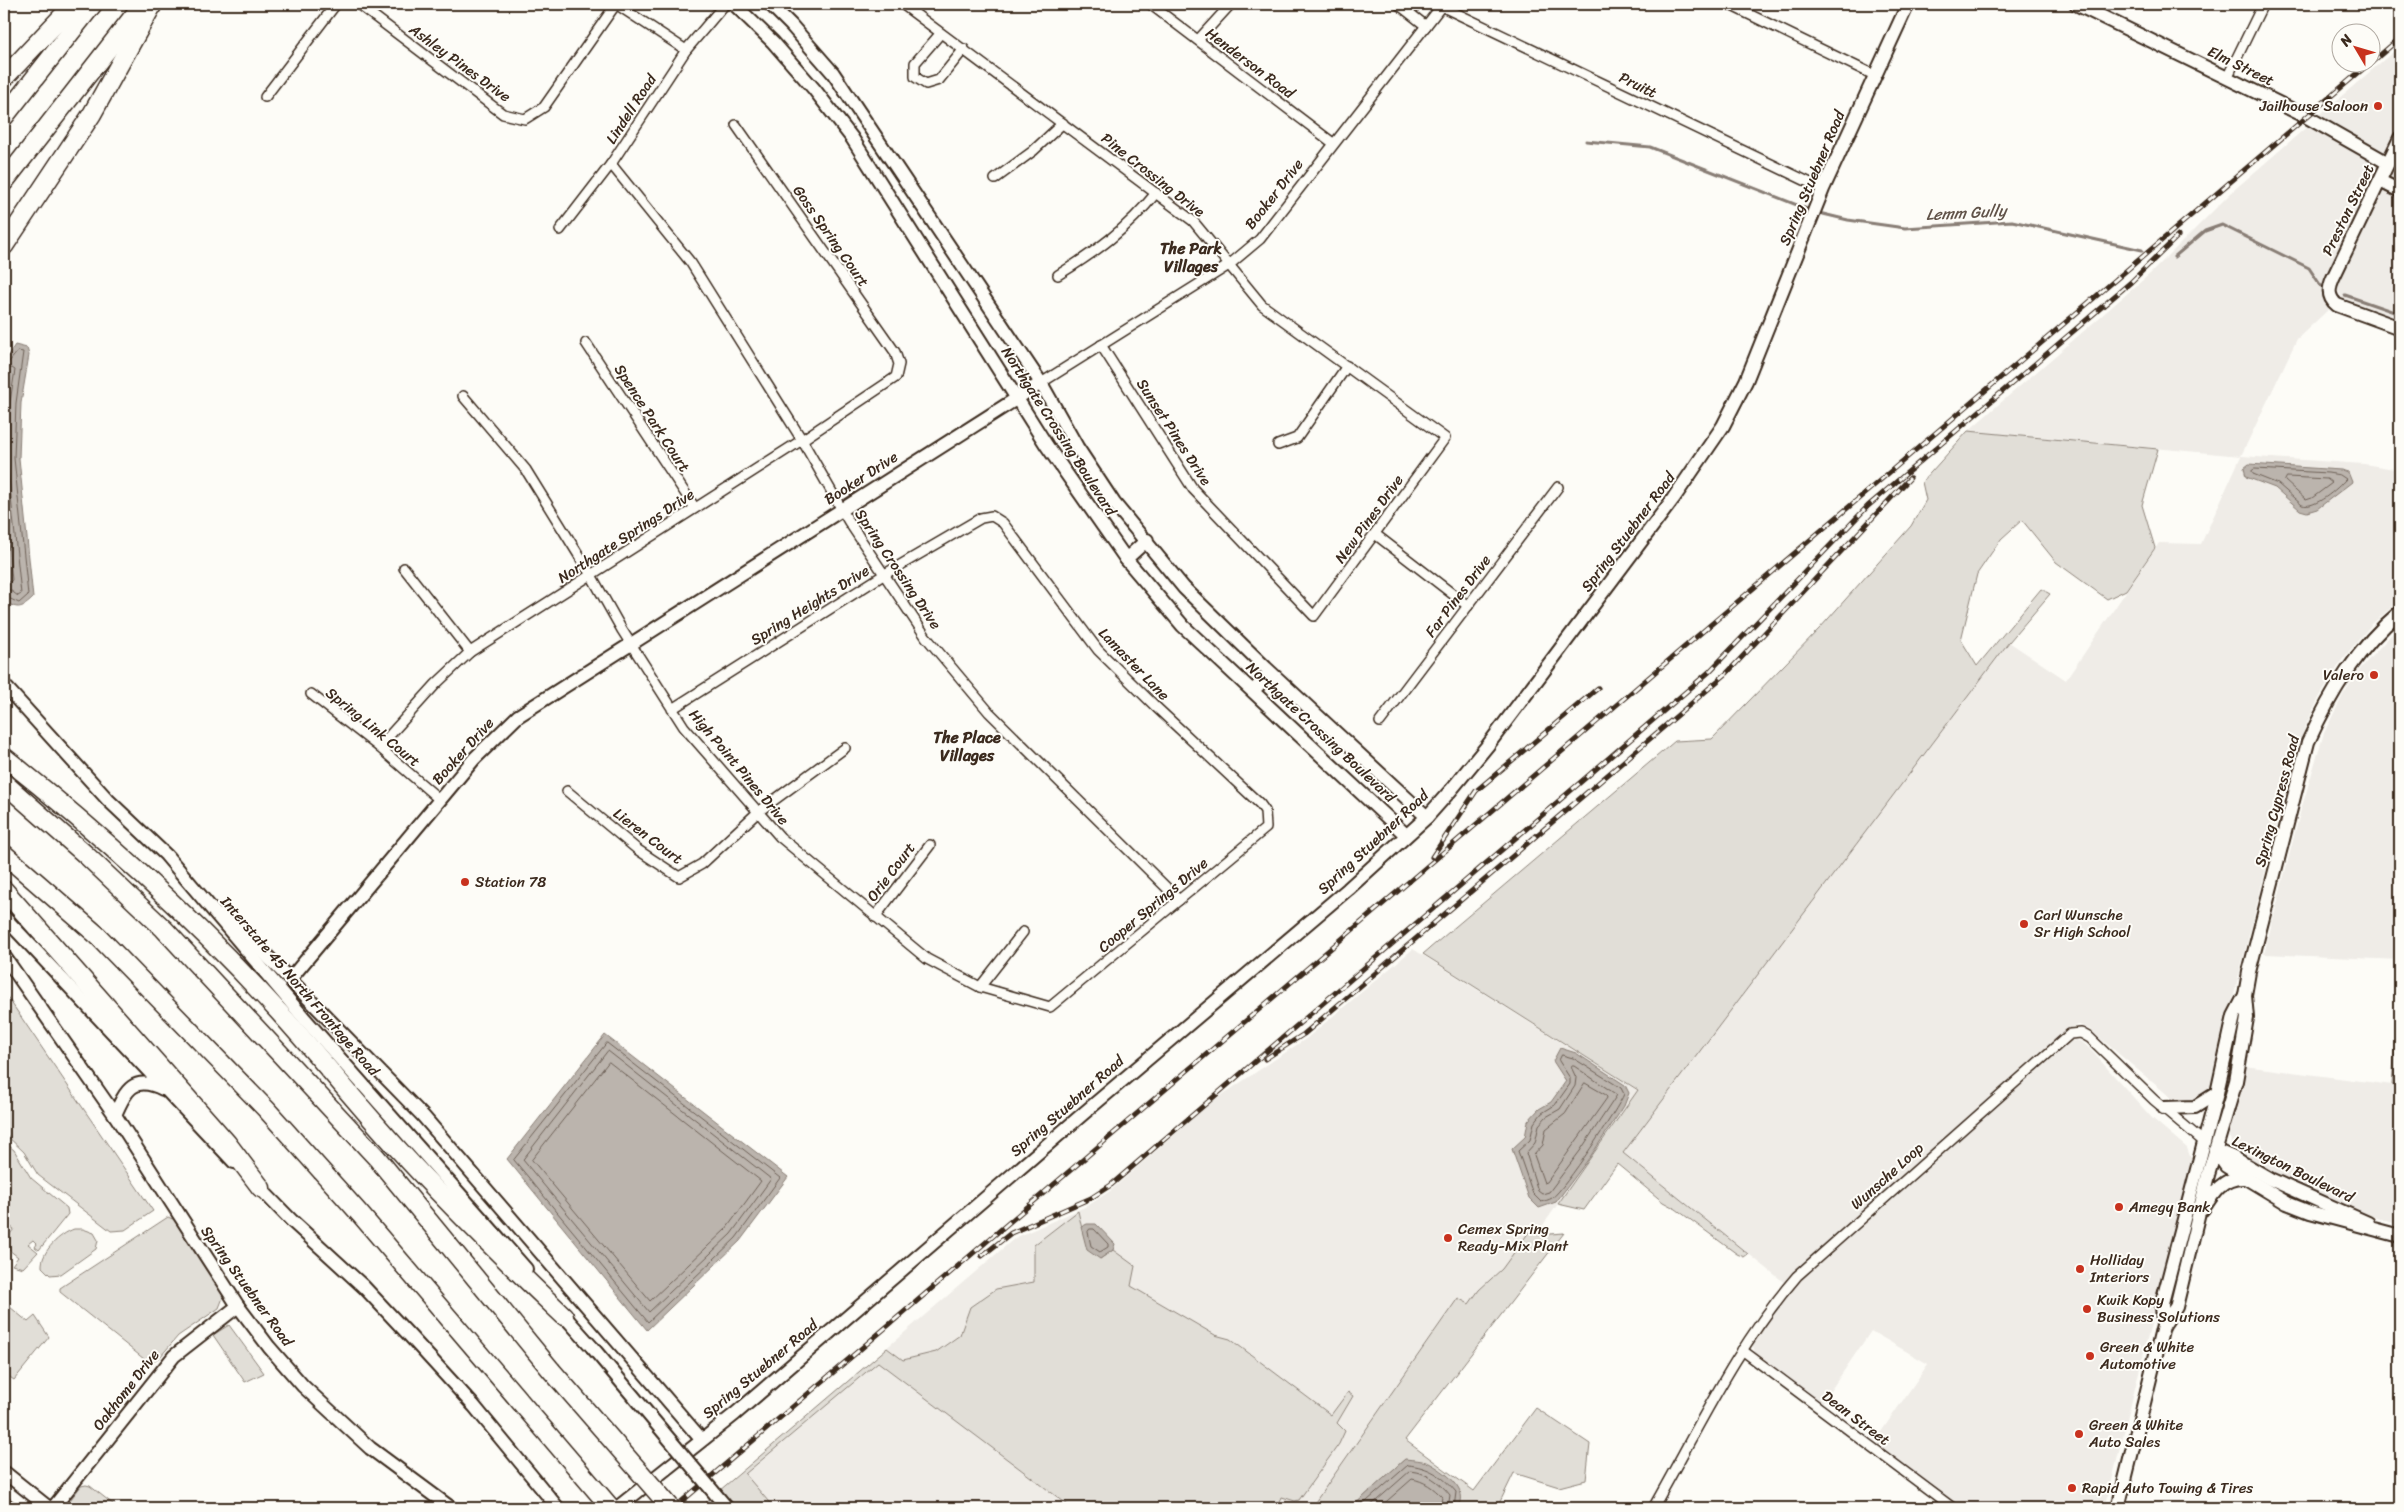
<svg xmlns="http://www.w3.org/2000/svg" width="2404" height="1512" viewBox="0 0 2404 1512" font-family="Sriracha,sans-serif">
  <rect width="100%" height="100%" fill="#fdfcf7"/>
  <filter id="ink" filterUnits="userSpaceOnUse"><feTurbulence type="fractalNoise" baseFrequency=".02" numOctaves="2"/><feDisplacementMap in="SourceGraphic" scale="10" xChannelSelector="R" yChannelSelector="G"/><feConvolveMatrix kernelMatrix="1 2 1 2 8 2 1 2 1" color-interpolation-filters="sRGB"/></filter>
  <g filter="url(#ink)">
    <g fill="#efece7">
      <path d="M2400 46V129L2388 152 2382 153 2317 117Z"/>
      <path d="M2310 124 2376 161 2380 169 2324 291 2323 299 2329 309 2297 339 2241 456 2364 464 2400 470V600L2372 624 2342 660 2319 698 2305 727 2296 750 2211 1085 2202 1098 2185 1103 2175 1101 2089 1029 2079 1025 2072 1027 1867 1206 1785 1283 1623 1153 2009 642 2066 680 2159 543 2201 544 2241 456 1968 431 2151 273 2234 190Z"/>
      <path d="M2400 148V185L2388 176Z"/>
      <path d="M2383 188 2400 196V323L2344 301 2336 286Z"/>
      <path d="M2400 625V960L2264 954 2300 813 2324 733 2344 693 2361 668Z"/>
      <path d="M1413 949 1638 1091 1536 1235 1331 1508H767L739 1474 1015 1238 1089 1205 1110 1191 1213 1101 1307 1038Z"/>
      <path d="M2076 1040 2082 1042 2089 1048 2152 1118 2187 1148 2191 1159 2184 1192 2105 1508H1962L1874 1442 1928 1364 1871 1331 1822 1403 1755 1353 1752 1343 1795 1285 2053 1053 2068 1042Z"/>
      <path d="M2244 1066 2400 1086V1225L2355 1211 2298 1185 2244 1155 2231 1144 2229 1129Z"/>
    </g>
    <g fill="#e1ded7" stroke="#8e847a">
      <path d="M1968 431 2158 449 2142 505 2155 548 2126 590 2107 599 2056 562 2022 520 2001 539 1977 574 1961 640 1977 666 2041 589 2050 594 2009 642 1623 1153 1748 1254 1744 1257 1737 1254 1676 1209 1663 1202 1617 1164 1584 1210 1558 1204 1638 1090 1423 954 1675 741 1712 739 1820 628 1911 526 1926 500 1922 482Z"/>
      <path d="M2400 977V1086L2392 1085Z"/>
      <path d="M4 992 153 1211 125 1230 111 1231 38 1175 24 1152 4 1133Z"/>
      <path d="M4 1142 14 1150 31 1178 67 1208 68 1214 39 1250 35 1247 37 1244 33 1240 28 1244 38 1252 23 1268 12 1265 18 1257 4 1246V1242L14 1229 9 1226 4 1233Z"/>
      <path d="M1078 1211 1082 1229 1100 1259 1113 1250 1135 1266 1131 1286 1215 1335 1230 1339 1331 1415 1348 1392 1353 1396 1337 1423 1345 1431 1339 1444 1299 1500 1295 1501 1282 1497 1277 1508H1072L878 1362 745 1474 774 1508H699L887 1348 903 1360 936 1352 960 1335 970 1307 996 1289 1034 1282V1245Z"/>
      <path d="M168 1217 175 1220 224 1295 219 1308 178 1336 160 1357 149 1363 60 1292V1288Z"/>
      <path d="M74 1229H83L94 1233 98 1240 96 1249 61 1274 50 1275 42 1267C41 1251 60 1234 74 1229Z"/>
      <path d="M1539 1231 1537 1235 1564 1233 1405 1440 1474 1491 1536 1408 1590 1444 1586 1480 1559 1487 1514 1473 1497 1508H1458L1461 1503 1405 1459 1351 1508H1311L1458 1298 1469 1304 1479 1290 1502 1269 1529 1232Z"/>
      <path d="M4 1302 28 1322 35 1316 49 1337 14 1380 4 1373Z"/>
      <path d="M229 1325 264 1373 245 1382 213 1335Z"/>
      <path d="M86 1485 90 1486 118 1508H64L81 1486Z"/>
    </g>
    <g fill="#bbb4ad" stroke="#887d74">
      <path d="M15 345 27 348 29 355 21 403 19 458 33 598C22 609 15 611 4 598V361Z"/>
      <path d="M2249 464 2341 470 2348 472 2352 482 2317 509 2307 512 2300 510 2275 488 2246 477 2244 468Z"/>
      <path d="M605 1035 788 1177 740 1241 647 1330 507 1159Z"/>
      <path d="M1560 1048 1576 1053 1625 1085 1629 1093 1624 1106 1590 1157 1556 1202 1539 1208 1529 1198 1512 1149 1525 1137 1528 1121 1539 1109 1551 1102 1566 1081 1553 1061Z"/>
      <path d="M1087 1224H1096L1115 1244 1113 1250 1100 1259 1087 1250 1081 1227Z"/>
      <path d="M1405 1459C1413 1460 1422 1460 1429 1463 1444 1471 1471 1490 1458 1508H1351Z"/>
    </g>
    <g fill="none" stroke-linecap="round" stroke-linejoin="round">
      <g stroke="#6e6157" stroke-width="1">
        <path d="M4 364 9 362 18 351 23 352 16 403 14 458 28 595 19 603 4 596"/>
        <path d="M4 370 12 368 15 370 10 402 7 458 21 594 18 596 10 590 4 589"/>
        <path d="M2255 469 2328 473 2340 475 2346 479C2337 489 2315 509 2302 505L2278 484 2253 474 2252 471Z"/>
        <path d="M2287 477 2327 479 2332 483 2312 498 2306 500 2285 481Z"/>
        <path d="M4 505 12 580 10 582H4"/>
        <path d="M607 1043 780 1178 736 1238 648 1322 514 1160Z"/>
        <path d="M608 1051 771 1179 731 1234 649 1312 523 1160Z"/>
        <path d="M1562 1055 1573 1058 1621 1088 1624 1094C1618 1109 1564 1190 1552 1198 1549 1200 1544 1201 1541 1202L1533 1194 1518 1151 1530 1140 1534 1123 1542 1113 1555 1105 1570 1084V1078L1559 1061Z"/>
        <path d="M609 1062 761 1181 726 1229 650 1301 532 1160Z"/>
        <path d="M1571 1066H1574L1617 1095 1580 1151 1549 1192 1542 1194 1538 1191 1526 1153 1535 1143 1539 1125 1546 1117 1560 1109 1575 1086 1576 1078Z"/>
        <path d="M1585 1083 1606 1095 1607 1098 1547 1182 1544 1183 1534 1155 1543 1145 1546 1129 1565 1114Z"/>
        <path d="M1090 1229H1094L1108 1244V1247L1100 1252 1091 1246 1088 1232Z"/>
        <path d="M1359 1508 1408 1465C1428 1467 1442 1475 1456 1492L1454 1508"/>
        <path d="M1368 1508 1410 1471C1427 1473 1439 1481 1450 1495L1448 1508"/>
        <path d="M1379 1508 1412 1479C1424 1481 1434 1488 1442 1497L1440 1508"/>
      </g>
      <g stroke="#887d74" stroke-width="3">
        <path d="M1586 141 1650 147 1807 209"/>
        <path d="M1819 213 1848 220 1905 228 2012 221 2142 250"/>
        <path d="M2174 257 2205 231 2222 225 2309 268 2321 286"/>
        <path d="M2345 295 2400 314"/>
      </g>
      <defs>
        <g id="street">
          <path d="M358 4 503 114 525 119 544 107 616 4 686 50"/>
          <path d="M902 4 1193 221 1262 305 1445 438 1314 616 1193 489 1101 345"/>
          <path d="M1150 4 1333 143"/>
          <path d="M1398 4 1426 26"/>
          <path d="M1728 4 1874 75"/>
          <path d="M1441 6 1823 189"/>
          <path d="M940 34 915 63V77L926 84 939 80 964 49"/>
          <path d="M1198 40 1231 4"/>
          <path d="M2227 78 2263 4"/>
          <path d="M265 97 336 4"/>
          <path d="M611 164 691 263 802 440 849 522 926 637 989 712 1179 900"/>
          <path d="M995 179 1033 151 1063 123"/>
          <path d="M560 230 611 164 686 50 725 4"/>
          <path d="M1058 275C1097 251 1127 229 1156 193"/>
          <path d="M586 343 695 508"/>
          <path d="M1041 383 1229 265 1260 239 1443 4"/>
          <path d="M463 396 526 470 591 575 622 630 684 727 780 837 927 959 980 987 1050 1007 1266 828 1265 811 1260 804 1156 707 1098 650 1003 523 992 516 981 518 885 574 672 709"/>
          <path d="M1278 445 1297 438 1347 366"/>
          <path d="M1375 534 1468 606"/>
          <path d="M404 568 470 652"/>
          <path d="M311 694 379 747 440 800"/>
          <path d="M1380 722 1558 487"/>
          <path d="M379 747 436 684 470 652 802 440 896 377 899 364 895 352 736 125"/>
          <path d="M567 791 638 850 679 877 702 864 758 812 845 748"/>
          <path d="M875 917 930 845"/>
          <path d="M980 987 1023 932"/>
          <path d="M1742 1350 1953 1508"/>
          <path d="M1653 1508C1698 1429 1737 1345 1797 1276L2070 1034 2081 1033 2090 1038 2154 1100 2204 1142"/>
        </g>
        <g id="secondary">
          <path d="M734 4 773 42 814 89 852 138 1047 446 1126 559 1183 626 1406 835"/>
          <path d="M770 4 791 25 833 73 1041 383 1077 447 1114 503 1184 588 1266 668 1427 817"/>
          <path d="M2076 4 2307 117 2388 163"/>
          <path d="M2400 138 2333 278C2328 289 2328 298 2337 305L2400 328"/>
          <path d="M2380 181 2400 191"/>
          <path d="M1126 559 1147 540"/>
          <path d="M4 685 108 800 166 855 304 1018 526 1269"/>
          <path d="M1254 690 1270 673"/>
          <path d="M225 913 423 1116 701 1439"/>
          <path d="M4 917 234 1162"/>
          <path d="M4 956 115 1115 238 1306 269 1347 303 1386 370 1448 451 1508"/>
          <path d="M291 978 474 759 518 716 1041 383"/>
          <path d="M2164 1108 2195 1107 2217 1093"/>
          <path d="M115 1115C126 1089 134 1075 163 1089"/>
          <path d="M2215 1150 2226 1166 2287 1203 2310 1212 2400 1236"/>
          <path d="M2215 1150 2234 1158 2270 1179 2368 1223"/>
          <path d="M255 1183 292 1221 364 1287 409 1335 474 1406 558 1508"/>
          <path d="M2203 1209C2213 1193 2223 1177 2244 1178"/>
          <path d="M559 1310 592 1347"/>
          <path d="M2163 1326 2176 1307 2208 1175 2236 1081 2247 1018 2245 995 2249 972 2308 742C2331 692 2358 647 2400 612"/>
          <path d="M4 1472 49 1508"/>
          <path d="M4 1504 10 1508"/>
          <path d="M53 1508 174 1356 238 1306"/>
          <path d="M617 1508 735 1414 1084 1113 1348 889 1427 817 1451 790 1488 745 1673 499 1723 426 1746 381 1823 189 1908 4"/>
          <path d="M2118 1508 2163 1326 2162 1303 2217 1093 2234 1016 2245 995"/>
        </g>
        <g id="highway">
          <path d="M4 78 74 4"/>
          <path d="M4 117 93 4"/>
          <path d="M4 182 143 4"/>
          <path d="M4 246 92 114 153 4"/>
          <path d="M4 757C101 834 194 919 278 1011 319 1056 357 1104 398 1149 451 1207 507 1262 564 1316"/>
          <path d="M4 783 86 855 164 929 377 1158 551 1370"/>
          <path d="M4 854 97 935 266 1109 360 1214 611 1508"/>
          <path d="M4 890 227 1143 261 1188"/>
        </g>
      </defs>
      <use href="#street" stroke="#3b2a1e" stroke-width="12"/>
      <use href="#secondary" stroke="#3b2a1e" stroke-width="16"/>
      <use href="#highway" stroke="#3b2a1e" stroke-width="21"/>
      <use href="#street" stroke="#fdfcf7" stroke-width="9"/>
      <use href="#secondary" stroke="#fdfcf7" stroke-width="12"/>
      <use href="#highway" stroke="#fdfcf7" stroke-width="18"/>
      <defs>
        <g id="rail">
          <path d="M2372 62 2400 38"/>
          <path d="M1432 857 1476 791 1598 688"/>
          <path d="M1265 1059 1304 1034 1727 673 1910 478"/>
          <path d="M982 1256 1011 1233 1091 1198 1111 1185 1709 672 1868 506 2131 282 2178 236"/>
          <path d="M674 1508 2371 62"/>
        </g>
      </defs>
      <use href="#rail" stroke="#3b2a1e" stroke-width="5"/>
      <use href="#rail" stroke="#fdfcf7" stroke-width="3" stroke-dasharray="9" stroke-linecap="butt"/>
      <defs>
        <path id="secondary-bridge" d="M592 1347 727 1508"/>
        <path id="highway-bridge" d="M551 1370 671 1508"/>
      </defs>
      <use href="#secondary-bridge" stroke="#3b2a1e" stroke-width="16" stroke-linecap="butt"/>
      <use href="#highway-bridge" stroke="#3b2a1e" stroke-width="21" stroke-linecap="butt"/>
      <use href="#secondary-bridge" stroke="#fdfcf7" stroke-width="12"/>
      <use href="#highway-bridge" stroke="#fdfcf7" stroke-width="18"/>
    </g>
  </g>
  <g fill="#c8321e" stroke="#fdfcf7" stroke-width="2">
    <circle cx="2378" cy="106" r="5"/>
    <circle cx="2374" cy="675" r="5"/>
    <circle cx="465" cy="882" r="5"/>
    <circle cx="2024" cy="924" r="5"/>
    <circle cx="2119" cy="1207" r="5"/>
    <circle cx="1448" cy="1238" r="5"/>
    <circle cx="2080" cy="1269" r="5"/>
    <circle cx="2087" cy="1309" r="5"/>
    <circle cx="2090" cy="1356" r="5"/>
    <circle cx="2079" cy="1434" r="5"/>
    <circle cx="2072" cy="1488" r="5"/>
  </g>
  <g text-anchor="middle" stroke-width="4" stroke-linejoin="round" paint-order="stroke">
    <g font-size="15" fill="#3b2a1e" stroke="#fdfcf7">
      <text transform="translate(460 63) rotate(36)" y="5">Ashley Pines Drive</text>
      <text transform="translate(1250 63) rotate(37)" y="5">Henderson Road</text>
      <text transform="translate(2241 66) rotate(26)" y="5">Elm Street</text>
      <text transform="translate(1638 85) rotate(26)" y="5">Pruitt</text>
      <text transform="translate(631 109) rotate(-57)" y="5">Lindell Road</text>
      <text transform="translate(1153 175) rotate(38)" y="5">Pine Crossing Drive</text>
      <text transform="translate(1812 178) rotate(-67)" y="5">Spring Stuebner Road</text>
      <text transform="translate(1274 194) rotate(-52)" y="5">Booker Drive</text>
      <text transform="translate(2348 210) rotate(-64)" y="5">Preston Street</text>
      <text transform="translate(831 236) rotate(55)" y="5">Goss Spring Court</text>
      <text transform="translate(652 418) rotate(57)" y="5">Spence Park Court</text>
      <text transform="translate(1059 431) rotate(57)" y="5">Northgate Crossing Boulevard</text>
      <text transform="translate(1174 432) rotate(57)" y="5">Sunset Pines Drive</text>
      <text transform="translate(861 478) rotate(-33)" y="5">Booker Drive</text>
      <text transform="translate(1369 519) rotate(-54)" y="5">New Pines Drive</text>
      <text transform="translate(1628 532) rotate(-53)" y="5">Spring Stuebner Road</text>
      <text transform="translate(626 536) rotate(-33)" y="5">Northgate Springs Drive</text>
      <text transform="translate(898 569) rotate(56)" y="5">Spring Crossing Drive</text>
      <text transform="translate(1458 596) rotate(-53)" y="5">Far Pines Drive</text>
      <text transform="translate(810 605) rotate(-32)" y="5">Spring Heights Drive</text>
      <text transform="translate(1134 664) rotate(46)" y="5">Lamaster Lane</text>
      <text transform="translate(373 727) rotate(39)" y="5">Spring Link Court</text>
      <text transform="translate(1321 732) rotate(43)" y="5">Northgate Crossing Boulevard</text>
      <text transform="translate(463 751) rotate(-48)" y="5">Booker Drive</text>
      <text transform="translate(739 767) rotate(50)" y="5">High Point Pines Drive</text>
      <text transform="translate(2277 801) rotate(-75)" y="5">Spring Cypress Road</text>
      <text transform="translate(648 836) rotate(37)" y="5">Lieren Court</text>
      <text transform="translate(1373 842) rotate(-43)" y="5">Spring Stuebner Road</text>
      <text transform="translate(891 872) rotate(-53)" y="5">Orie Court</text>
      <text transform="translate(1153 905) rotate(-40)" y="5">Cooper Springs Drive</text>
      <text transform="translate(300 986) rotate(49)" y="5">Interstate 45 North Frontage Road</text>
      <text transform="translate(1067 1106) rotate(-41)" y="5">Spring Stuebner Road</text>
      <text transform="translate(2293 1169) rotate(26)" y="5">Lexington Boulevard</text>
      <text transform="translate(1887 1176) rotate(-42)" y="5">Wunsche Loop</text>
      <text transform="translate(247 1286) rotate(54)" y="5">Spring Stuebner Road</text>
      <text transform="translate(760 1369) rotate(-40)" y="5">Spring Stuebner Road</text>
      <text transform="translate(126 1390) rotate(-52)" y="5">Oakhome Drive</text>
      <text transform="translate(1856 1418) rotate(37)" y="5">Dean Street</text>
    </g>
    <g font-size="15" fill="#3b2a1e" stroke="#fdfcf7" text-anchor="start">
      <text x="2368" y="111" text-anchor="end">Jailhouse Saloon</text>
      <text x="2364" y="680" text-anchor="end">Valero</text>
      <text x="475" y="887">Station 78</text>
      <text x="2034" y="920">Carl Wunsche<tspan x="2034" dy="17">Sr High School</tspan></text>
      <text x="2129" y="1212">Amegy Bank</text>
      <text x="1458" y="1234">Cemex Spring<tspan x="1458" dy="17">Ready-Mix Plant</tspan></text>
      <text x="2090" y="1265">Holliday<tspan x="2090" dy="17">Interiors</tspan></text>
      <text x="2097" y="1305">Kwik Kopy<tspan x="2097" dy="17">Business Solutions</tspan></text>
      <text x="2100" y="1352">Green &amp; White<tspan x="2100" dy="17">Automotive</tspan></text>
      <text x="2089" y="1430">Green &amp; White<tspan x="2089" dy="17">Auto Sales</tspan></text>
      <text x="2082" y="1493">Rapid Auto Towing &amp; Tires</text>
    </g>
    <g font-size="16" font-style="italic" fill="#615349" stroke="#fdfcf7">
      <text transform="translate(1966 212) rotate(-3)" y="6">Lemm Gully</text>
    </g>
    <g font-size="16" font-weight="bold" fill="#3b2a1e" stroke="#fdfcf7">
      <text x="1191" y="254">The Park<tspan x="1191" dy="18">Villages</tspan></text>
      <text x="967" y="743">The Place<tspan x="967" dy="18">Villages</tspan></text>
    </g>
  </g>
  <rect width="2404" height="1512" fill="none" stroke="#fdfcf7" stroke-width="20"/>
  <rect x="10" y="10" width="2384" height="1492" fill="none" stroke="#3b2a1e" stroke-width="2" filter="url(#ink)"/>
  <g transform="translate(2356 48) rotate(308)"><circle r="24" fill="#fdfcf7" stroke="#afa8a0"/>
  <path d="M0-4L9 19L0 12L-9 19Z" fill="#c8321e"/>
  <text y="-8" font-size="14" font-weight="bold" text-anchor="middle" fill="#3b2a1e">N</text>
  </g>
</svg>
